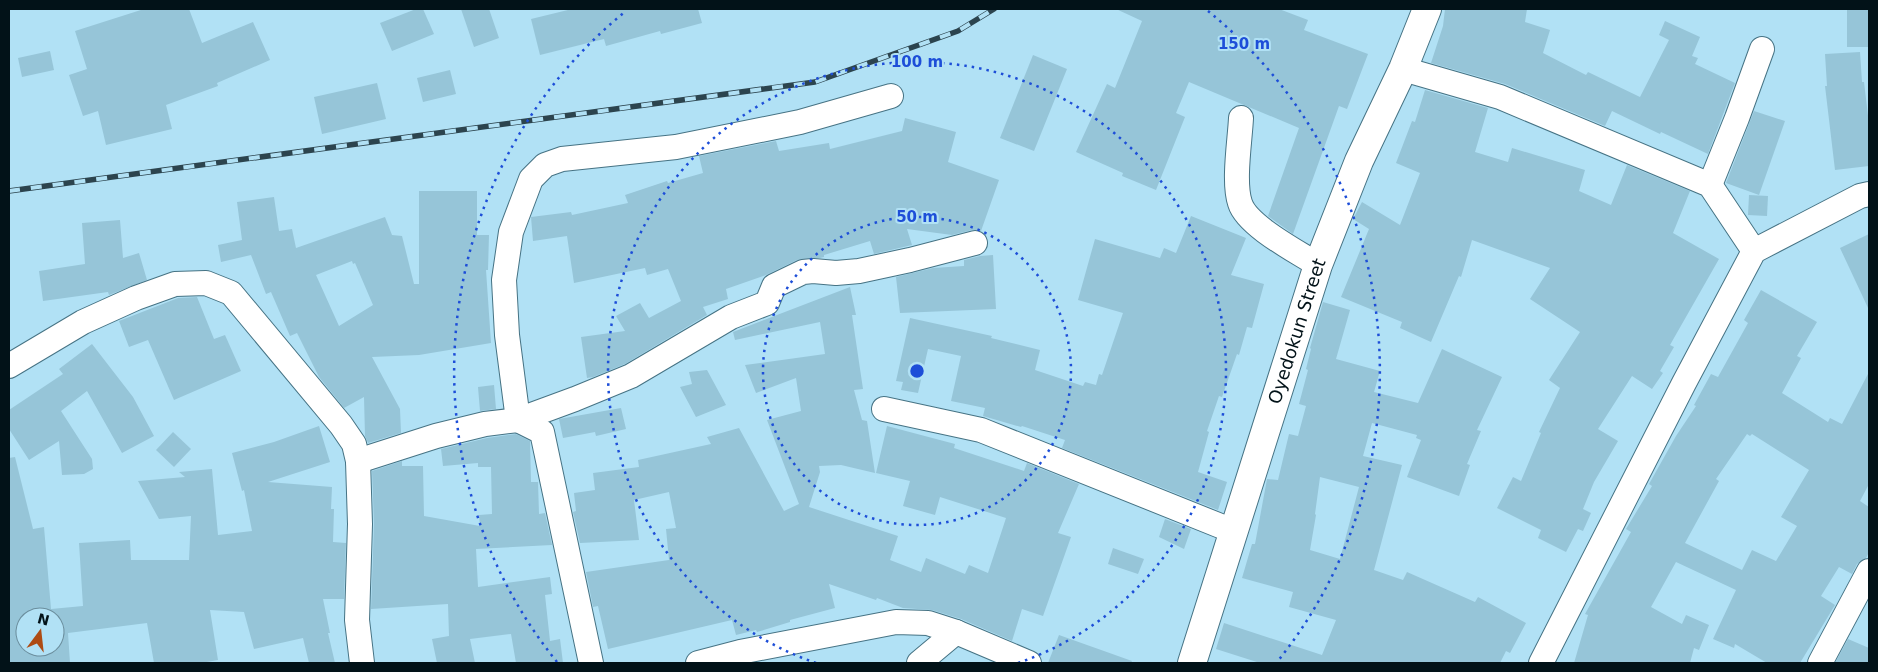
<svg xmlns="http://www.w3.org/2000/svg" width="1878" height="672" viewBox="0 0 1878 672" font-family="'DejaVu Sans',sans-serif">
  <rect width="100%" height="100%" fill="#b1e1f5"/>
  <g fill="#96c5d8" fill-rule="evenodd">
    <path d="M144 9H189L202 43 253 22 270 60 217 83 218 86 166 105 172 129 106 145 98 111 83 116 69 75 87 69 75 31Z"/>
    <path d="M416 9H423L434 34 392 51 380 23Z"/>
    <path d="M461 9H489L499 38 474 47Z"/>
    <path d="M572 9H698L702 23 661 34 660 31 606 46 604 39 540 55 531 19Z"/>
    <path d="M1116 9H1279L1308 20 1304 30 1368 54 1347 109 1339 106 1293 234 1268 216 1299 128 1189 82 1176 113 1185 117 1156 190 1122 176 1123 173 1076 152 1107 84 1115 88 1142 21Z"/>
    <path d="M1445 9H1527L1525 22 1550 30 1543 53 1586 75 1588 72 1640 97 1669 40 1659 35 1665 21 1700 37 1692 56 1698 58 1695 64 1735 83 1708 154 1661 132 1660 134 1612 111 1605 126 1505 84 1431 63 1443 26Z"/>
    <rect x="1847" y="9" width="21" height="38"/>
    <path d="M50 51 54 70 22 77 18 58Z"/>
    <path d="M1860 52 1862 82H1864L1869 124V166L1835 170 1825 86H1827L1825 54Z"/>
    <path d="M1033 55 1067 69 1034 151 1000 138Z"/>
    <path d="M450 70 456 94 423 102 417 78Z"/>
    <path d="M377 83 386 119 322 134 314 97Z"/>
    <path d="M1425 90 1488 108 1475 152 1508 162 1512 148 1585 170 1579 191 1611 205 1627 165 1690 191 1673 233 1719 259 1670 345 1674 347 1660 371 1663 373 1652 389 1632 376 1598 429 1618 441 1594 482 1583 509 1591 513 1583 531 1578 529 1566 552 1538 538 1541 530 1497 508 1513 477 1521 481 1541 433 1539 432 1560 388 1549 380 1580 332 1530 299 1550 268 1472 240 1461 277 1459 276 1431 342 1400 328 1402 322 1341 297 1369 229 1353 219 1362 202 1400 225 1420 173 1396 163 1412 121 1415 122Z"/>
    <path d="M1754 111 1785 121 1759 195 1726 183Z"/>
    <path d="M905 118 956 132 948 162 999 180 981 231 972 230 952 235 907 229 912 245 874 254 870 241 824 255V257L820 258 797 260 766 275 726 289 728 299 703 307 707 315 625 364 593 377 587 378 581 337 625 331 616 316 640 303 649 318 681 301 668 269 647 275 645 268 574 283 567 236 533 241 531 217 571 212 572 215 628 203 625 195 667 181 668 183 703 173 699 156 776 141 779 151 829 143 830 149 902 131Z"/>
    <path d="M419 191H477V235H489L488 270H486L491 343 419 355 372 357 400 409 401 433 368 443 365 436 364 397 344 408 319 377 297 333 290 336 271 292 266 294 251 255 221 262 218 245 242 240 237 202 274 197 279 231 292 229 296 248 385 217 392 235 402 236 414 284H419ZM352 261 353 264 355 263 373 305 339 326 316 275Z"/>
    <path d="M1749 195 1768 196 1767 216 1748 215Z"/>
    <path d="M1191 216 1246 238 1231 275 1264 284 1252 328 1247 327 1239 355 1237 354 1222 397 1219 396 1207 431 1209 432 1198 472 1227 482 1218 510 1062 448 1065 440 1022 426 1021 427 983 416 985 408 951 401 961 356 928 349 918 393 901 390 903 382 896 381 910 318 992 336 991 338 1040 350 1035 370 1083 386 1085 382 1096 385 1099 374 1102 375 1123 313 1078 300 1095 239 1160 258 1164 248 1176 253Z"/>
    <path d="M120 220 123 258 139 253 147 280 109 295 108 292 43 301 39 271 85 264 82 223Z"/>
    <path d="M1869 234V310L1840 248Z"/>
    <path d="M993 255 996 309 900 313 896 277 933 268 964 266V260L980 256Z"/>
    <path d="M850 287 856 315H852L863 389 854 390 862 420 867 421 875 473 841 465 819 466 820 472 809 507 898 536 890 560 921 572 926 558 965 574 969 565 988 573 1006 518 940 497 935 515 903 506 910 481 876 473 887 426 955 444 954 448 1024 471 1027 463 1079 484 1058 533 1071 537 1043 616 1022 609 1012 641 961 619 932 610 903 608 877 598 876 600 829 584 835 608 790 620V622L757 632 756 630 736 635 732 620 608 649 598 606 593 607 586 572 669 560 666 529 676 528 669 492 634 500 639 540 580 543 573 512 576 511 574 493 595 490 593 473 639 467 638 460 711 444 707 437 739 428 784 511 799 504 767 420 801 411 796 378 756 393 745 365 825 354 820 322 735 340 733 332Z"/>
    <path d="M1761 290 1817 322 1797 356 1801 358 1782 393 1828 422 1830 418 1842 424 1869 372V484L1860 501 1869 507V552L1866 558 1857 564 1852 574 1839 567 1821 596 1835 605 1800 663H1767L1735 644 1734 648 1713 639 1736 590 1676 562 1651 607 1682 624 1686 615 1709 625 1699 650 1694 648 1690 663H1574L1588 615 1585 614 1631 532 1626 529 1652 486 1649 484 1676 436 1696 406 1694 405 1711 374 1718 377 1748 323 1744 320ZM1747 434 1750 436 1752 434 1809 470 1781 517 1797 526 1776 561 1752 550 1742 570 1685 543 1719 481 1716 479Z"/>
    <path d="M197 297 214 339 225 335 241 371 174 400 148 340 129 347 119 321 178 298Z"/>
    <path d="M1323 302 1350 310 1336 359 1380 371 1374 392 1418 403 1442 349 1502 377 1477 430 1481 431 1467 464 1470 465 1459 496 1407 477 1421 440 1416 438 1417 435 1372 423 1363 456 1402 465 1374 570 1403 580 1407 572 1475 602 1478 597 1526 623 1510 653 1506 651 1500 663H1260L1216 649 1224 623 1322 655 1336 620 1289 607 1293 592 1242 578 1252 544H1255L1267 479 1278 480 1289 434 1298 436 1306 406 1299 404 1308 370 1306 369 1311 349 1310 348ZM1320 477 1359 487 1340 559 1310 550 1316 515 1315 514Z"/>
    <path d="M92 344 133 397 154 436 122 453 87 391 61 411 92 459 93 469 84 474 62 475 59 441 29 460 9 429V410L63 374 59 369Z"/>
    <path d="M707 370 726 405 696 417 680 387 692 384 689 372Z"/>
    <path d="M494 385 496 409 480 411 478 387Z"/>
    <path d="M621 408 626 429 596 436 595 432 563 438 559 419Z"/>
    <path d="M319 426 330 462 268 482 332 487 331 509H334L333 542 346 543 344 599H323L330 633H328L335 663H309L303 638 254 649 244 612 210 610 218 660 201 663H154L147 623 68 633 70 663H9V458L15 457 33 529 44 527 51 609 83 606 79 543 130 540 131 560H189L191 516 159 519 138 481 185 477 179 472 212 469 218 535 252 531 244 490 242 491 232 453 274 442ZM25 617H55V647H25Z"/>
    <path d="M173 432 191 449 174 467 156 450Z"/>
    <path d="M516 434 530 441 531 482H538L539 514 545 513 552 545 476 549 478 587 550 577 552 594 545 595 550 641 560 639 563 663H516L511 634 470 639 475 663H437L432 639 449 636 448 604 371 609 374 524 372 471 402 461V466H423L424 516 480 526 479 515 492 514 491 467H478V463L443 466 441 449 487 438Z"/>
    <path d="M1165 519 1191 529 1184 549 1159 537Z"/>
    <path d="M1113 548 1144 559 1138 574 1108 564Z"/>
    <path d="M1059 635 1132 661 1131 663H1048Z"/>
    <path d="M1848 639 1869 648V663H1835Z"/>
  </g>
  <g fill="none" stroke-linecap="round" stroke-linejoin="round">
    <defs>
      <g id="street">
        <path d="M1403 69 1500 97 1710 185 1754 251"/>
        <path d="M1241 118C1240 140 1233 182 1240 203 1247 226 1298 252 1318 265"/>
        <path d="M1710 185 1737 118 1762 49"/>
        <path d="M9 366 83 322 136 298 175 284 206 283 231 293 341 425 354 444 358 461 360 524 357 620 362 663"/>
        <path d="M884 409 981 430 1233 531"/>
        <path d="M358 461 436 436 485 424 518 420 575 399 631 376 731 317 767 303 774 286 803 272 813 271 836 273 859 271 910 260 975 243"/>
        <path d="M591 663 542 432 518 420 507 335 504 280 511 232 531 179 545 165 562 159 676 147 800 122 891 96"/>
        <path d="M698 663 740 652 896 622 928 623 956 632 1029 663"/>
        <path d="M919 663 956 632"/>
        <path d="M1541 663 1684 383 1754 251 1860 196 1869 194"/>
        <path d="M1820 663 1869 571"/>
      </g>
      <g id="secondary">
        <path id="s1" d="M1192 663 1318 265 1359 161 1403 69 1427 9"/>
      </g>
    </defs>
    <use href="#street" stroke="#467384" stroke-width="26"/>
    <use href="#secondary" stroke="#467384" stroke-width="30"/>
    <use href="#street" stroke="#fff" stroke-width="24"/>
    <use href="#secondary" stroke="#fff" stroke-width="28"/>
    <defs>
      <path id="rail" d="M9 191 815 82 958 31 994 9"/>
    </defs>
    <use href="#rail" stroke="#2c444e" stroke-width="5.5"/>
    <use href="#rail" stroke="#b1e1f5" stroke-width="4" stroke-dasharray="11" stroke-linecap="butt"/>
  </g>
  <g fill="none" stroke="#1d4ed8" stroke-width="2.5" stroke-dasharray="2.5 5">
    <circle cx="917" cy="371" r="154"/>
    <path d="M816 663A309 309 0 1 1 1018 663"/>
    <path d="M557 662A463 463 0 0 1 626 11M1208 11A463 463 0 0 1 1277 662"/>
  </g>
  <g text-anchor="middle" stroke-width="4" stroke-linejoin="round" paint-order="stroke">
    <g font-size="18" fill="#021218" stroke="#b1e1f5">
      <text dy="6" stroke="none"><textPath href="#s1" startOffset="348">Oyedokun Street</textPath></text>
    </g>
  </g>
  <circle cx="917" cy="371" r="8" fill="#1d4ed8" stroke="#b1e1f5" stroke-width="2.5"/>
  <g font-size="15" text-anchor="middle" font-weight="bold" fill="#1d4ed8" stroke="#b1e1f5" stroke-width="4" stroke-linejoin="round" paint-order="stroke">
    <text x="1244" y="49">150 m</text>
    <text x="917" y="67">100 m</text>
    <text x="917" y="222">50 m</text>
  </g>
  <rect width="1878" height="672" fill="none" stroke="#021218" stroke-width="20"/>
  <g transform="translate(40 632) rotate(15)"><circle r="24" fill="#b1e1f5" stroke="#6b8e9d"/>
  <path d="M0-4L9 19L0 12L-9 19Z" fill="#ae4b13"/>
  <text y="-8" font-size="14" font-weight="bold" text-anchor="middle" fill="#021218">N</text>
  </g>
</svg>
